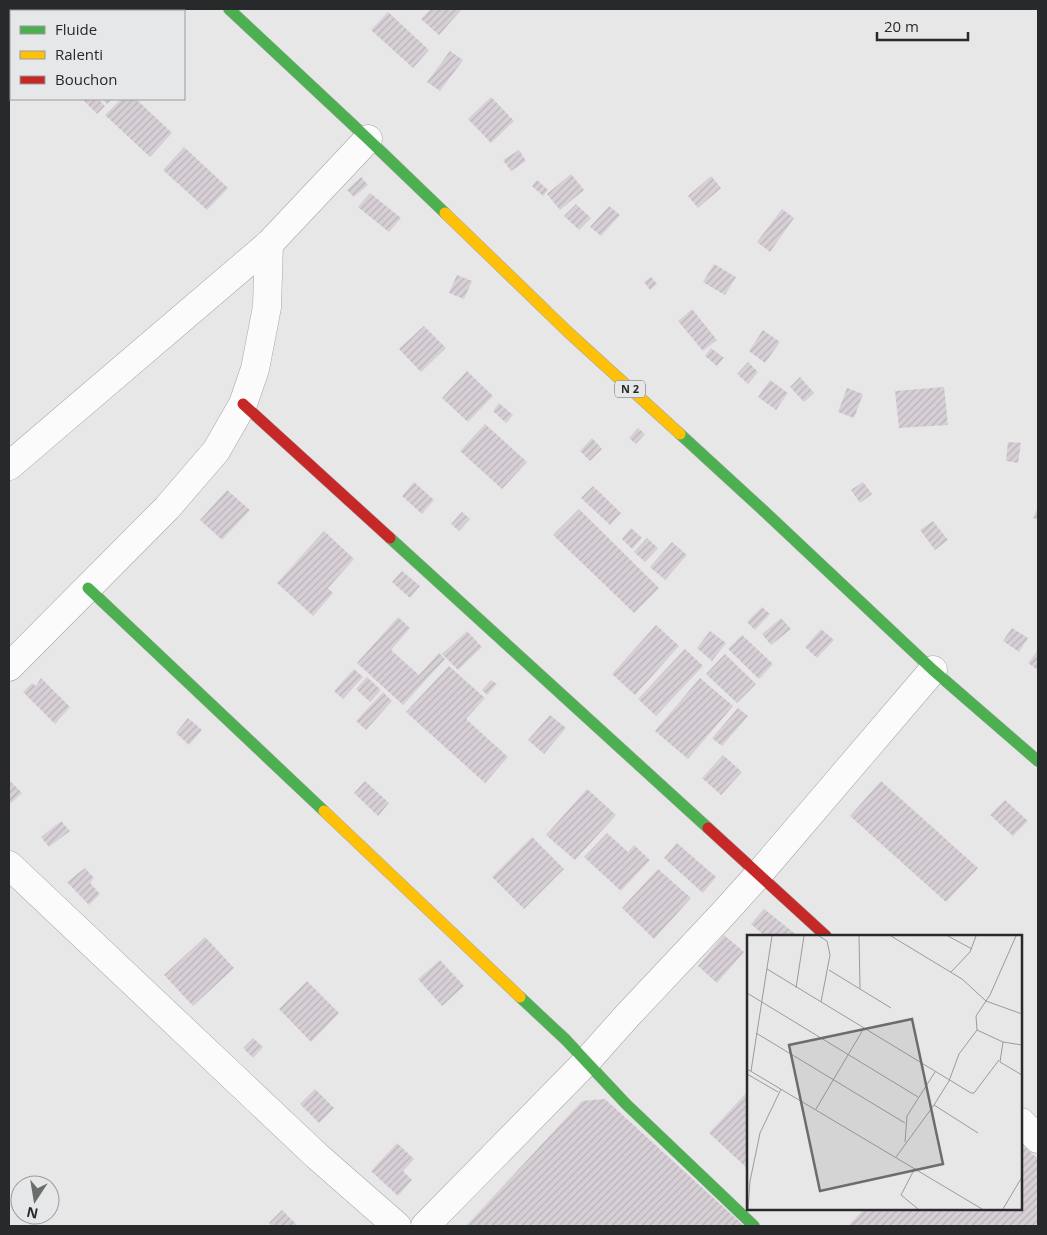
<svg xmlns="http://www.w3.org/2000/svg" width="1047" height="1235" viewBox="0 0 1047 1235" font-family="'Open Sans',sans-serif">
  <defs>
    <pattern id="building-hatch" width="6" height="6" patternUnits="userSpaceOnUse" patternTransform="scale(1.25)"><rect width="6" height="6" fill="#d7cfd6"/><path d="M-1 1l2-2M0 6l6-6M5 7l2-2" fill="none" stroke="#b9b2b8"/></pattern>
  </defs>
  <rect width="100%" height="100%" fill="#e7e7e8"/>
  <g fill="url(#building-hatch)">
    <path d="M431 9H462L439 35 421 19Z"/>
    <path d="M388 12 429 50 413 68 371 30Z"/>
    <path d="M450 51 463 60 440 91 427 82Z"/>
    <path d="M9 81 11 83V90L9 93Z"/>
    <path d="M491 97 514 121 491 143 468 119Z"/>
    <path d="M82 99H98L105 106 97 114Z"/>
    <path d="M102 99H112L107 104Z"/>
    <path d="M121 99H136L172 133 150 157 105 115Z"/>
    <path d="M184 147 228 188 207 210 163 170Z"/>
    <path d="M519 150 526 161 511 171 503 160Z"/>
    <path d="M571 174 584 190 560 210 547 194Z"/>
    <path d="M711 176 721 188 698 208 688 196Z"/>
    <path d="M361 177 368 185 354 197 347 190Z"/>
    <path d="M537 180 548 190 543 196 532 186Z"/>
    <path d="M370 193 401 218 389 232 358 207Z"/>
    <path d="M576 204 591 218 579 230 564 216Z"/>
    <path d="M609 206 620 215 601 236 590 227Z"/>
    <path d="M782 209 794 218 770 252 757 242Z"/>
    <path d="M714 264 736 277 725 295 703 282Z"/>
    <path d="M457 275 472 281 464 299 449 293Z"/>
    <path d="M651 277 657 284 650 290 644 282Z"/>
    <path d="M692 309 717 340 703 351 678 321Z"/>
    <path d="M424 326 446 348 421 372 399 349Z"/>
    <path d="M763 330 780 342 765 363 749 351Z"/>
    <path d="M711 348 724 358 717 366 705 356Z"/>
    <path d="M748 362 758 372 748 384 737 374Z"/>
    <path d="M467 371 493 396 468 422 442 398Z"/>
    <path d="M800 377 814 393 804 402 790 387Z"/>
    <path d="M770 380 788 393 776 410 758 397Z"/>
    <path d="M944 387 948 425 899 428 895 391Z"/>
    <path d="M847 388 863 394 854 418 838 412Z"/>
    <path d="M499 403 513 415 506 423 493 411Z"/>
    <path d="M485 424 527 462 502 489 460 451Z"/>
    <path d="M638 428 645 434 636 444 629 438Z"/>
    <path d="M592 438 602 449 590 461 580 451Z"/>
    <path d="M1008 442 1021 443 1018 463 1006 461Z"/>
    <path d="M414 482 434 500 422 514 402 496Z"/>
    <path d="M863 482 872 494 860 503 851 490Z"/>
    <path d="M593 486 621 513 610 525 581 498Z"/>
    <path d="M227 490 250 510 222 540 200 520Z"/>
    <path d="M1038 507V520L1033 518Z"/>
    <path d="M579 509 659 588 634 613 553 535Z"/>
    <path d="M462 512 470 519 459 531 451 524Z"/>
    <path d="M933 521 948 540 935 550 920 530Z"/>
    <path d="M631 528 642 538 632 549 622 539Z"/>
    <path d="M324 531 354 559 328 588 333 593 313 616 277 583Z"/>
    <path d="M647 538 658 548 645 562 634 552Z"/>
    <path d="M672 542 687 555 665 580 650 567Z"/>
    <path d="M402 571 420 586 410 598 392 582Z"/>
    <path d="M762 607 770 614 755 630 747 622Z"/>
    <path d="M398 617 410 628 391 650 419 675 439 653 445 659 403 705 357 663Z"/>
    <path d="M781 618 791 629 771 645 762 634Z"/>
    <path d="M656 625 679 646 635 695 612 674Z"/>
    <path d="M1012 628 1028 638 1019 652 1003 641Z"/>
    <path d="M821 629 834 640 817 658 805 647Z"/>
    <path d="M467 631 482 647 458 670 442 654Z"/>
    <path d="M710 631 726 643 712 661 697 648Z"/>
    <path d="M742 635 773 664 759 679 728 649Z"/>
    <path d="M685 649 703 666 656 716 638 699Z"/>
    <path d="M1038 650V670L1028 663Z"/>
    <path d="M725 654 756 684 737 703 706 674Z"/>
    <path d="M449 666 485 698 466 719 508 757 485 783 406 712Z"/>
    <path d="M354 669 363 677 343 699 334 691Z"/>
    <path d="M367 677 381 690 370 702 356 689Z"/>
    <path d="M41 678 70 707 55 724 23 692 32 683 36 686Z"/>
    <path d="M700 678 733 706 688 759 655 731Z"/>
    <path d="M491 680 497 684 487 695 482 690Z"/>
    <path d="M383 692 392 701 366 730 356 721Z"/>
    <path d="M738 708 748 716 722 746 712 738Z"/>
    <path d="M550 715 566 728 544 754 528 740Z"/>
    <path d="M188 718 202 730 189 745 176 733Z"/>
    <path d="M723 755 742 772 721 795 702 778Z"/>
    <path d="M10 781 22 793 9 805V782Z"/>
    <path d="M365 781 389 803 378 816 354 793Z"/>
    <path d="M881 781 978 868 946 902 850 816Z"/>
    <path d="M587 789 616 815 575 860 546 835Z"/>
    <path d="M1005 800 1028 821 1013 836 990 815Z"/>
    <path d="M61 821 70 831 49 847 41 837Z"/>
    <path d="M607 833 628 852 634 845 650 860 621 891 584 857Z"/>
    <path d="M532 837 564 869 524 909 492 877Z"/>
    <path d="M677 843 716 877 703 893 664 858Z"/>
    <path d="M85 868 94 878 90 883 100 894 89 905 67 882Z"/>
    <path d="M658 869 691 898 654 939 622 908Z"/>
    <path d="M764 909 798 936H765L751 924Z"/>
    <path d="M724 935 744 952 717 983 698 966Z"/>
    <path d="M205 937 234 968 193 1006 164 975Z"/>
    <path d="M440 960 464 986 442 1006 418 979Z"/>
    <path d="M307 981 339 1013 311 1042 279 1009Z"/>
    <path d="M253 1038 263 1047 253 1058 243 1048Z"/>
    <path d="M315 1089 334 1108 319 1123 300 1104Z"/>
    <path d="M748 1091V1169L709 1133Z"/>
    <path d="M605 1099 744 1226H466L582 1101Z"/>
    <path d="M397 1143 414 1159 403 1171 412 1180 398 1196 371 1171Z"/>
    <path d="M1021 1143 1038 1159V1226H848L864 1209H1021Z"/>
    <path d="M282 1210 298 1226H272L269 1223Z"/>
  </g>
  <g fill="none" stroke-linecap="round" stroke-linejoin="round">
    <defs>
      <g id="street">
        <path d="M9 466 269 244 368 139"/>
        <path d="M9 667 167 508 216 451 243 404 255 369 267 307 269 244"/>
        <path d="M9 865 317 1156 397 1226"/>
        <path d="M1021 1122 1038 1139"/>
        <path d="M425 1226 586 1062 627 1016 722 915 758 875 933 670"/>
      </g>
      <g id="fast">
        <path d="M229 9 368 139 445 213"/>
        <path d="M680 434 765 512 933 670 1038 761"/>
        <path d="M390 538 708 828"/>
        <path d="M88 588 324 811"/>
        <path d="M520 997 566 1040 626 1104 754 1226"/>
      </g>
      <g id="slow">
        <path d="M445 213 568 332 680 434"/>
        <path d="M324 811 520 997"/>
      </g>
      <g id="jam">
        <path d="M243 404 390 538"/>
        <path d="M708 828 826 936"/>
      </g>
    </defs>
    <use href="#street" stroke="#a6a6a7" stroke-width="29"/>
    <use href="#fast" stroke="#a6a6a7" stroke-width="12"/>
    <use href="#slow" stroke="#a6a6a7" stroke-width="12"/>
    <use href="#jam" stroke="#a6a6a7" stroke-width="12"/>
    <use href="#street" stroke="#fbfbfc" stroke-width="28"/>
    <use href="#fast" stroke="#4caf50" stroke-width="11"/>
    <use href="#slow" stroke="#ffc107" stroke-width="11"/>
    <use href="#jam" stroke="#c62828" stroke-width="11"/>
  </g>
  <g text-anchor="middle" stroke-width="5" stroke-linejoin="round" paint-order="stroke">
    <rect fill="#e6e7e9" stroke="#616263" stroke-width="1" x="615" y="380.5" width="30" height="17" rx="4"/>
    <g font-size="11" font-weight="bold" fill="#28292a">
      <text x="630" y="393">N 2</text>
    </g>
  </g>
  <g transform="translate(747 935)">
    <rect width="275" height="275" fill="#e7e7e8"/>
    <path fill="none" stroke="#9b9b9c" stroke-width="1" d="M72 1 80 6 83 20 74 67M112 1 113 54M144 1 215 44 239 66 275 79M201 1 225 14M20 34 224 158H227L252 125M82 35 144 73M204 37 223 17 229 1M49 53 57 1M0 58 171 162M230 95 256 107 275 110M9 98 158 188M256 107 253 127 275 140M0 134 235 274M4 136 25 1M0 139 31 157M187 170 231 198M69 174 117 93M158 207 160 181 188 137M149 222 187 170 202 146 212 119 230 95 229 81 243 60 269 1M168 233 154 260 171 274M1 274 3 246 13 198 34 154M256 274 275 242"/>
    <path fill="#6b6c6c" fill-opacity="0.15" stroke="#6b6c6c" stroke-width="2.5" d="M165 84 196 229 73 256 42 110Z"/>
    <rect width="275" height="275" fill="none" stroke="#28292a" stroke-width="2.5"/>
  </g>
  <rect width="1047" height="1235" fill="none" stroke="#28292a" stroke-width="20"/>
  <rect x="10" y="10" width="175" height="90" fill="#e6e7e9" stroke="#9a9b9d"/>
  <rect x="20" y="26" width="25" height="8" fill="#4caf50" stroke="#9a9b9d"/>
  <text x="55" y="35" font-size="15" fill="#28292a">Fluide</text>
  <rect x="20" y="51" width="25" height="8" fill="#ffc107" stroke="#9a9b9d"/>
  <text x="55" y="60" font-size="15" fill="#28292a">Ralenti</text>
  <rect x="20" y="76" width="25" height="8" fill="#c62828" stroke="#9a9b9d"/>
  <text x="55" y="85" font-size="15" fill="#28292a">Bouchon</text>
  <g transform="translate(35 1200) rotate(192)"><circle r="24" fill="#e6e7e9" stroke="#9a9b9d"/>
  <path d="M0-4L9 19L0 12L-9 19Z" fill="#6b6c6c"/>
  <text y="-8" font-size="14" font-weight="bold" text-anchor="middle" fill="#28292a">N</text>
  </g>
  <path d="M877 32v8h91v-8" fill="none" stroke="#28292a" stroke-width="2.5"/>
  <text x="884" y="32" font-size="15" fill="#28292a" stroke="#e6e7e9" stroke-width="4" paint-order="stroke">20 m</text>
</svg>
